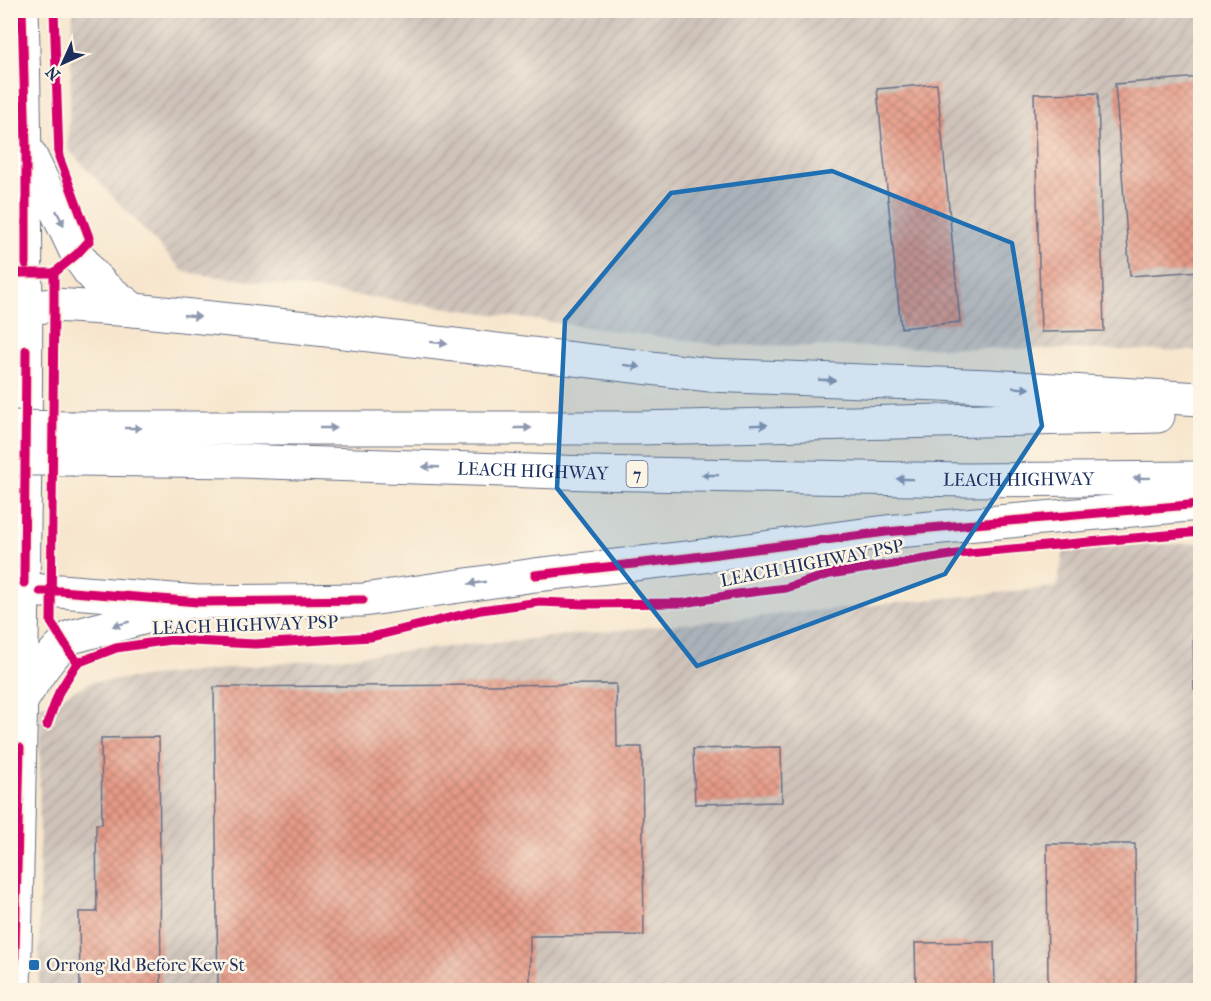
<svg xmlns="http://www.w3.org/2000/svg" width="1211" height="1001" viewBox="0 0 1211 1001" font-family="'IM FELL French Canon',serif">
  <defs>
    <pattern id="industrial-furrows" width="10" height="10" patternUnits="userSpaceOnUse" patternTransform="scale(1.5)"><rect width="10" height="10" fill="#cec2b9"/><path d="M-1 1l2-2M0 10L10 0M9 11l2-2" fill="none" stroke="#b0a7a1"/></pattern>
    <pattern id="building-cross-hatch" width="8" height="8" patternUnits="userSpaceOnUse" patternTransform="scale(1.5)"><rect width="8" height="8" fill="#e69a86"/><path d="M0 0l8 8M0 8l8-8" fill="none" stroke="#ba7e71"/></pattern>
  </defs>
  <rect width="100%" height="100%" fill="#fcf5e5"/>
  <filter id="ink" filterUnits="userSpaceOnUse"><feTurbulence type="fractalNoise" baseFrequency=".0167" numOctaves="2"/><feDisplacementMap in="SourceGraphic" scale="12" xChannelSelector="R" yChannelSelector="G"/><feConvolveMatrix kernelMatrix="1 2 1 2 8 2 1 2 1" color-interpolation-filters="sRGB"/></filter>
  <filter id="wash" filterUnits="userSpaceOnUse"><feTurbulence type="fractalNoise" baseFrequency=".008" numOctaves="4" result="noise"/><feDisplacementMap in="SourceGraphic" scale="24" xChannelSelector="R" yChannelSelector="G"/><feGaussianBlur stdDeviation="1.35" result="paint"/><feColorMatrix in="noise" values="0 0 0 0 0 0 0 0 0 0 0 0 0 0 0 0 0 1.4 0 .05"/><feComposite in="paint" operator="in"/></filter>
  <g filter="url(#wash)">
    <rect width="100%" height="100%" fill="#f7e6cd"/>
    <g fill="url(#industrial-furrows)">
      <path d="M73 11H1200V351L719 345 184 272 68 149Z"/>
      <path d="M1200 543V990H39L40 707 92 682 1057 587 1064 548Z"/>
    </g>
    <g id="blocks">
      <g fill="url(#building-cross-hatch)">
        <path d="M1200 77V271L1130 276 1115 84Z"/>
        <path d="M937 84 960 322 901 328 877 89Z"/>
        <path d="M1098 93 1104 331 1041 332 1034 94Z"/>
        <path d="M1193 620H1200V689H1194Z"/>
        <path d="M616 684 617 747H642L644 935 530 936V990H218L214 687Z"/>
        <path d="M159 737 161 990H80L79 912H97L96 824H102L101 738Z"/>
        <path d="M781 747 782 802 695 804 693 749Z"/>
        <path d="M1047 844H1135L1136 990H1048Z"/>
        <path d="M994 942 995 990H916L915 943Z"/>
      </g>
    </g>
  </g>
  <g filter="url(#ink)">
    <use href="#blocks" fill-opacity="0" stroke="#686f85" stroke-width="1.5"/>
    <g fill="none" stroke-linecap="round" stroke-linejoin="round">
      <defs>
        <g id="highway">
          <path d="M30 155 77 254 89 271 105 288 134 310"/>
          <path d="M10 318 25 308 54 305 134 310 336 331 710 375 990 386 1200 399"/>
          <path d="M74 428H639L1158 416"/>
          <path id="s1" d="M74 459 242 461 589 473 965 480 1200 478"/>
          <path d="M10 579 23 586 40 591H60L198 602 363 600 535 575 687 558 886 532 1200 504"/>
          <path d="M22 700C36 677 50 654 71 637L176 609"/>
          <path d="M14 990C22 664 31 337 22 10"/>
        </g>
      </defs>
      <use href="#highway" stroke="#686f85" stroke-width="35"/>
      <use href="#highway" stroke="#fff" stroke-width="33"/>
      <defs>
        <g id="highway-bridge">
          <path d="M10 427 74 428"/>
          <path d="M10 459H74"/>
        </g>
      </defs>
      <use href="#highway-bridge" stroke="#686f85" stroke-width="35" stroke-linecap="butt"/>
      <use href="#highway-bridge" stroke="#fff" stroke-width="33"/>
      <defs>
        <g id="cycleway">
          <path d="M22 10 26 147V264"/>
          <path d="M10 273H54L77 254 90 240 59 157 54 10"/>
          <path d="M535 575 687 558 886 532 1200 504"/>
          <path d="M24 583 26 350"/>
          <path d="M40 591H60L198 602 363 600"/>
          <path d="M77 663 116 648 170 640 255 644 371 637 481 610 540 602 585 604 684 603 737 594 786 588 830 574 957 554 1200 532"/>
          <path d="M47 725 59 692 77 663 51 622 54 305V273"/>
          <path d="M14 990 20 748"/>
        </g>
      </defs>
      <use href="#cycleway" stroke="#fcf5e5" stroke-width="13"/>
      <use href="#cycleway" stroke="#d6006c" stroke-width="9"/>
    </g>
    <defs><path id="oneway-solid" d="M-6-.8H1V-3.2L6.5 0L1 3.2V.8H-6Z" transform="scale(1.5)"/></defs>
    <g fill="#8d97ae">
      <use href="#oneway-solid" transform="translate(60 218) rotate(64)"/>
      <use href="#oneway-solid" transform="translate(192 316) rotate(6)"/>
      <use href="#oneway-solid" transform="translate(439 343) rotate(7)"/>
      <use href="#oneway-solid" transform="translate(632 366) rotate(7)"/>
      <use href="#oneway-solid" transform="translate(827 380) rotate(2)"/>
      <use href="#oneway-solid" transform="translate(1021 388) rotate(3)"/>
      <use href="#oneway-solid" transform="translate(759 425) rotate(-1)"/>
      <use href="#oneway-solid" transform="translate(133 428)"/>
      <use href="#oneway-solid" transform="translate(328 428)"/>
      <use href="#oneway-solid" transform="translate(523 428)"/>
      <use href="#oneway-solid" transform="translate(431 467) rotate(-178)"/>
      <use href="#oneway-solid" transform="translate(710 475) rotate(-179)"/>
      <use href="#oneway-solid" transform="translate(1142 478) rotate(179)"/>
      <use href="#oneway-solid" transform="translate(905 479) rotate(-179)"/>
      <use href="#oneway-solid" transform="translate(477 583) rotate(172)"/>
      <use href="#oneway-solid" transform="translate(121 624) rotate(165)"/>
    </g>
  </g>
  <path fill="#1f6fb2" fill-opacity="0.2" stroke="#1f6fb2" stroke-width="4.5" stroke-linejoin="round" d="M832 171 1012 243 1042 426 945 574 697 666 557 488 565 320 671 193Z"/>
  <rect fill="#1f6fb2" stroke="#fcf5e5" stroke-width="2" x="28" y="959" width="12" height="12" rx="3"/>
  <g text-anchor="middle" stroke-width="5" stroke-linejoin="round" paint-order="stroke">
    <rect fill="#fcf5e5" stroke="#5e6a86" stroke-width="1.5" x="626.5" y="461" width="21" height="26" rx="4.5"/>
    <g font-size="16" font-weight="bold" fill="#1b2f5e">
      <text x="637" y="480">7</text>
    </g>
    <g font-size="18" fill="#1b2f5e" stroke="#fcf5e5">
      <text dy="6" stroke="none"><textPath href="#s1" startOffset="459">LEACH HIGHWAY</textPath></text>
      <text dy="6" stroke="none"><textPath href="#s1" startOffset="945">LEACH HIGHWAY</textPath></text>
      <text transform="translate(812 563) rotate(-11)" y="6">LEACH HIGHWAY PSP</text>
      <text transform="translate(245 625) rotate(-2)" y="6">LEACH HIGHWAY PSP</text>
    </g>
    <g font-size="18" fill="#1b2f5e" stroke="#fcf5e5" text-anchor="start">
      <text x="46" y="971">Orrong Rd Before Kew St</text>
    </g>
  </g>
  <rect width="1211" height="1001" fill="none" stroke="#fcf5e5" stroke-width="36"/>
  <g transform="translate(63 63) rotate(225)" stroke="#fcf5e5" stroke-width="4.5" paint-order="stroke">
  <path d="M0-4.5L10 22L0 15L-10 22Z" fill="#1b2f5e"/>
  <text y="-9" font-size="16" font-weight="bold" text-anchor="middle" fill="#1b2f5e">N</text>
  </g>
</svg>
